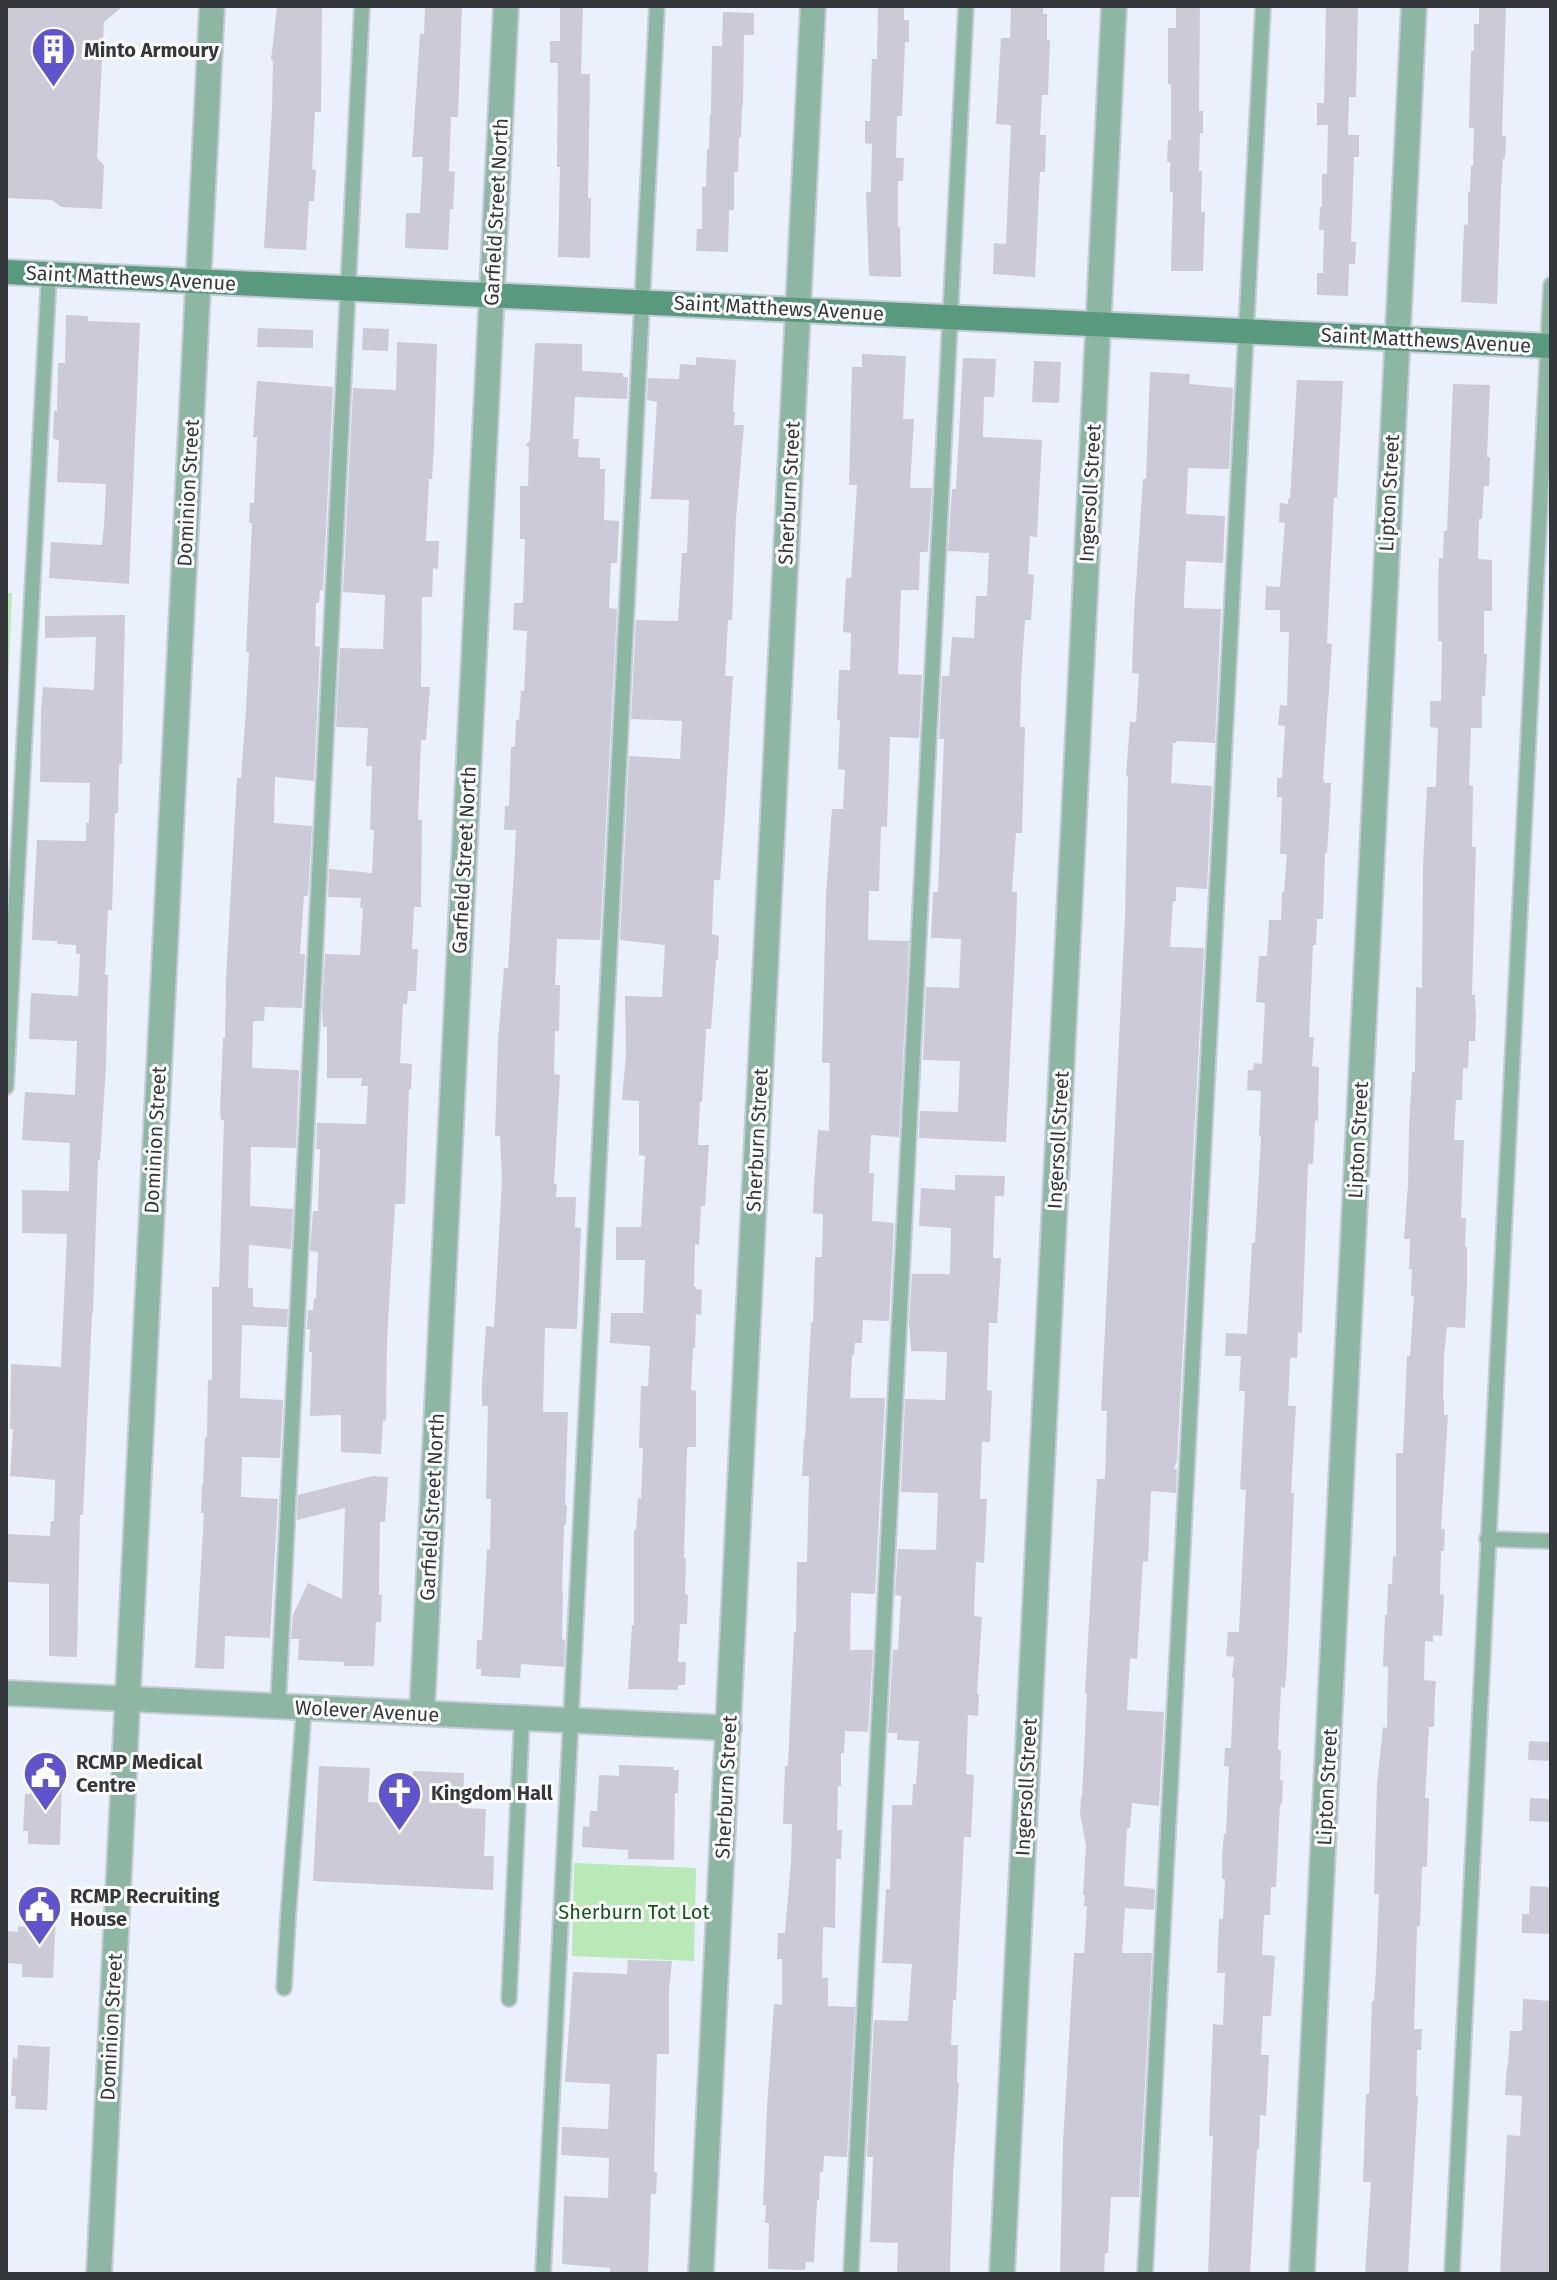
<svg xmlns="http://www.w3.org/2000/svg" width="1557" height="2280" viewBox="0 0 1557 2280" font-family="'Fira Sans',sans-serif">
  <rect width="100%" height="100%" fill="#eaf1fc"/>
  <g fill="#b8e9b6">
    <path d="M6 593H12L6 735Z"/>
    <path d="M574 1863 696 1868 694 1961 572 1956Z"/>
  </g>
  <g fill="#cccad6">
    <path d="M6 6H123L104 22 97 158 104 165 102 209 61 207 52 200 6 198Z"/>
    <path d="M277 6H322L321 112H315L312 169 316 170 314 201H309L306 250 264 248 272 109 273 61 271 60Z"/>
    <path d="M425 6H462L458 117H451L449 171 455 172 453 209H450L448 250 405 248 406 213H420L423 157H412L420 34H424Z"/>
    <path d="M560 6H583L581 74H590L588 198H591L590 258 558 257 560 167H557L558 63H550V41H560Z"/>
    <path d="M878 6H904V20H909V42H905L902 116H897L896 158H904L903 181H898V227H900L901 277 869 276 866 192H871L872 144 865 143V121H870L872 59H877Z"/>
    <path d="M1011 6H1043V14H1047V40H1050L1048 95H1042L1040 135H1046L1045 172H1040L1035 277 993 274 994 243 1006 244 1011 125 996 124 1001 38H1010Z"/>
    <path d="M1176 6H1200L1199 111H1203V133H1200L1199 171H1202L1201 212H1205L1203 271H1171L1173 192H1170V162H1167L1168 140H1171V85L1168 84V28H1176Z"/>
    <path d="M1326 6H1358L1356 97H1349L1348 135H1359V157H1354L1351 242H1356L1355 264H1349L1348 296 1317 295V273H1323L1324 230H1319L1320 207H1322V174H1327L1328 125H1317V103H1324Z"/>
    <path d="M1479 6H1506L1502 136H1506L1505 159H1503L1501 189 1497 304 1461 302 1464 225 1468 224V192H1470L1471 166H1473L1474 128H1469L1471 51H1474V24H1479Z"/>
    <path d="M723 12 754 13V35H744L743 105H742L741 137H739L738 172H734V210H729L728 252 696 251 697 229H702V187H706L707 149H709L710 114H711L712 46H722Z"/>
    <path d="M66 315 88 316V321L140 323 129 584 49 578 51 542 102 545 104 526 106 484 57 482 59 440 53 439 54 411H57L58 363H65Z"/>
    <path d="M258 328 313 330V348L257 347Z"/>
    <path d="M363 328 389 329 388 351 362 350Z"/>
    <path d="M397 342 437 344 434 448 432 479H429L426 541H439L438 569 433 568 432 597H422L421 687H430L426 740H421L418 820H422L421 907H414L412 949H418L416 991H408L407 1004H403L400 1063 412 1064 411 1089H409L405 1204H395L387 1340 386 1421 383 1420 381 1454 341 1452V1415L310 1416 312 1352H309L310 1329H307L308 1310H313L314 1298H316L318 1252 310 1251 313 1211H318L320 1149H316L317 1123 366 1124 368 1086H361L362 1078H327V1027H323L322 1009 325 954 360 955 363 908H360L361 898 328 897 329 869 372 873 374 830H370L372 766H366L368 728 336 727 340 648 383 649 385 595 343 592 353 388 396 390Z"/>
    <path d="M535 343 582 344V371L623 373V377H628L627 399 575 397 573 439H579L578 457 600 458V469H605L604 520 619 521 617 563H611L609 608 617 609 600 940 557 939 555 985H560L559 1031H555L554 1074 560 1075 554 1184H557L556 1197H576L575 1227 581 1228 577 1329 545 1328 543 1412H568L565 1505H567L566 1525H564L562 1593H563L562 1639 565 1640 564 1667 521 1664 520 1678 481 1676V1669H476L477 1640H482L487 1549 490 1550 491 1499H486L488 1406H482V1384L486 1326 494 1327 502 1180 500 1136H495L498 1041 504 968H508L514 869 516 830H504L505 806H509L511 747H515L516 720H519L521 691H524L527 631 513 630 514 603H523L525 539H520V486H528L529 448 526 445 530 440Z"/>
    <path d="M862 354 906 356 903 419H914L910 488H932L928 550 927 552H920L919 590H901L898 674 922 675 919 738 890 737 887 827 881 826 879 891H869L868 940 909 941 899 1137 871 1135 869 1173H874L872 1221 894 1223 889 1321 863 1320 862 1343H855L854 1355H852L850 1398H885L875 1594 851 1593 850 1650H873L868 1732 845 1731 844 1753H841V1786H838L837 1830H842L841 1859H836L835 1928 823 1927 822 1978H828V2006L855 2007 847 2157 824 2156 823 2172H820L819 2200H817L814 2262H806L805 2270 768 2269 769 2223H765L766 2205H763L767 2108 774 2004 782 2005V1959H777L778 1933H785L791 1862 792 1824H783L785 1766H788L794 1632H796L797 1562H807L809 1476H802L804 1439H805L811 1322H813L815 1257H822L823 1214 813 1213 814 1186 818 1130 829 1131 830 1063H822L826 895 832 809H843L845 770 838 769 840 720H837L839 670H850L851 633 843 632 846 578H851L852 565 857 485H849L852 367H862Z"/>
    <path d="M696 357 736 360 733 412H735L734 425H744L736 518 732 620H728L726 660 725 676H733L725 813 720 880H714L712 934 719 936 718 960H716L711 1029H706V1033L702 1102H700L698 1145H709L705 1206H701L699 1245 695 1244 694 1287H696V1289L702 1290 701 1315 696 1314 695 1348H693L691 1390 696 1391V1447H688L687 1449 684 1558H686L685 1594 688 1595 687 1624H680L678 1662H686L685 1685H678V1690L628 1689 632 1625H634V1530H636L638 1498 641 1499 643 1448H639L641 1386H648L650 1346 610 1343 611 1313H643L645 1260H616V1227H641L645 1156 639 1155V1101L622 1100 626 1054 625 996 662 997 665 945 620 940 629 756 680 759 682 721 631 719 636 620 678 621 682 553H687L689 500 651 499 657 402 647 400 648 378 679 379 680 364 696 365Z"/>
    <path d="M963 358 996 359 994 397H984L983 437 1042 440 1037 537 1030 536 1028 574 1034 575 1031 620H1025L1021 681 1020 727H1025L1022 833H1016L1012 892H1017L1016 933 1006 1142 919 1138 920 1111 958 1112 960 1061 923 1060 926 987 959 988 961 939 931 938 933 892H938L944 739H939L942 676H949L952 637 974 638 976 596H987L989 553 948 551 952 489H956Z"/>
    <path d="M1034 361 1061 362 1059 403 1032 402Z"/>
    <path d="M1150 372 1190 374 1189 384 1233 388 1229 469 1188 468 1186 514 1225 516 1223 563 1186 561 1184 600V608L1221 609 1215 743 1176 741V743H1173L1171 783 1212 786 1207 889 1176 887V901H1173L1170 947 1204 948 1177 1460 1174 1469H1177L1176 1493 1151 1491 1148 1562 1143 1561 1137 1659 1130 1658 1127 1710 1164 1712 1159 1806 1132 1803 1130 1828H1127L1124 1886 1155 1889 1154 1910 1125 1908 1122 1953H1152L1139 2197H1111L1108 2253H1105L1104 2274H1060L1063 2143 1074 1953H1084L1087 1906H1084L1085 1895H1083L1086 1846 1080 1813 1081 1797H1082L1087 1694H1085L1097 1479H1105L1107 1411H1101L1125 917 1128 776H1126L1130 722H1136L1139 674 1132 673 1134 614 1143 479H1146Z"/>
    <path d="M1297 380 1343 381 1337 498 1334 497 1327 643 1332 644 1323 779 1325 783H1331L1330 806 1327 853H1325L1323 919H1317L1316 945H1313L1309 1037H1314L1312 1066 1319 1067 1318 1121 1315 1120 1313 1164H1308L1302 1333 1298 1332 1297 1358H1290L1288 1406H1296L1291 1493H1294L1287 1664 1285 1688 1281 1687 1278 1750H1281L1280 1780H1283L1282 1805 1280 1804 1276 1887H1271L1270 1915H1264L1262 1955 1275 1956 1271 2016H1263L1261 2055H1269L1266 2116 1260 2115 1259 2149H1257L1250 2274H1208L1213 2136H1209L1213 2024 1223 2025 1225 1973H1217L1219 1919H1223L1225 1879H1222V1856L1224 1834H1226L1229 1767 1224 1766 1225 1748H1231L1234 1678H1232L1234 1657 1226 1656 1228 1632H1239L1246 1490 1240 1489 1245 1391H1239L1241 1356H1225L1226 1333 1247 1334 1252 1243H1255L1261 1136H1259L1261 1091 1247 1090 1248 1070H1253L1254 1063 1262 1064 1265 1003 1256 1002 1259 956H1267L1269 920H1281L1282 892H1284L1287 854H1280L1282 797H1277V778H1282L1285 726 1278 725 1280 705 1287 706 1289 632H1280V610H1265L1266 586 1280 587 1285 523 1279 522 1280 503 1288 504V499H1290Z"/>
    <path d="M257 381 333 387 323 590H320L319 603H316L315 646 320 647 314 781 275 777 274 823 312 826 308 896H304L300 954H305L302 1008 265 1007 264 1021H253L252 1068 299 1070 296 1148 251 1147 250 1206 293 1209 291 1249 249 1245 248 1288H253V1307L288 1309 287 1327 242 1325 240 1398 283 1400 280 1458 242 1457 241 1497 278 1499 270 1638 225 1636 224 1669 195 1668 204 1513H201L202 1485H203L205 1437 207 1438 208 1380H212V1287H219L224 1120H221L220 1111 223 1038H225L226 979 237 778H241L246 710 249 652H246L252 523H249L250 503H254L257 437H253Z"/>
    <path d="M1453 384 1490 385 1487 457H1490L1489 486H1484L1482 519H1479L1478 559 1492 560V611H1484V654H1487L1485 696H1482V728H1471L1469 785 1473 786 1472 847H1476L1472 995H1475L1476 1016 1475 1041H1469L1468 1068H1463L1462 1100H1456L1454 1140H1464L1461 1218H1466L1465 1247H1467V1281L1465 1328 1447 1327 1444 1356 1443 1399H1444V1415H1448L1441 1529H1445L1444 1551H1441L1440 1594 1444 1595 1442 1636 1433 1635V1642L1425 1641 1424 1680 1436 1681 1435 1692 1434 1727H1429L1425 1798H1429L1427 1867H1422L1420 1926H1417L1416 1961 1414 2029H1422L1421 2050H1417L1416 2096H1418L1408 2274H1365L1371 2182H1363L1366 2094H1369L1372 2001H1374L1376 1969 1379 1894H1374L1377 1784 1383 1727 1387 1728 1388 1667 1383 1666 1385 1615H1387L1388 1584H1392L1393 1556 1396 1557V1453H1403L1407 1356H1410L1414 1296H1411L1412 1269H1409L1410 1239H1404L1408 1185 1409 1126 1412 1072H1415L1416 987 1422 988 1423 866 1427 787H1435L1436 784 1438 728 1430 727V701H1441L1442 641H1438V587L1439 558H1443L1444 531H1447Z"/>
    <path d="M125 615 122 764H119L118 813H115L112 910H108L105 975H108L106 1066 100 1160H98L93 1313H92L83 1515H80L77 1657 49 1656V1584L6 1582V1534L50 1536 51 1521H54L55 1480 10 1476 13 1429H10L11 1364 61 1367 67 1234 22 1233V1190L69 1191 70 1143 22 1140 25 1092 75 1095 77 1041 29 1039 31 993 78 996 80 954H76V945L57 944V941L32 940 33 912 37 840 86 841V823H89L90 783 40 782 41 711 43 687 94 690 96 637 45 638V616Z"/>
    <path d="M955 1175 1005 1176 1004 1196H995L993 1258H1001L1000 1278 997 1323H989L987 1390 992 1391 990 1442H982L980 1499H987L984 1563 976 1562 975 1586 974 1616 982 1617 977 1694 979 1695 978 1716 968 1715 966 1774 974 1775 971 1837H964L956 2000H953L951 2045H958L957 2083H959L953 2175 950 2274H897L898 2243 870 2242 873 2157H867L874 2020 908 2021 912 1964 882 1963 886 1889H890L892 1805H912L913 1784H916L919 1741 897 1740V1733H888L893 1650H898L901 1596 895 1595 898 1549 936 1550 938 1493 901 1492 905 1399 945 1400 947 1352 911 1351 909 1322 912 1274H950L951 1228 919 1226 921 1188 955 1190Z"/>
    <path d="M373 1476 388 1477 385 1522H380L379 1595H382L381 1622H376L374 1666H344V1662L298 1660 299 1639H291L293 1615 308 1583 342 1599 345 1508 297 1520 298 1495Z"/>
    <path d="M1529 1741 1551 1742V1761L1528 1760Z"/>
    <path d="M619 1765 674 1767 673 1770H679L678 1793H675L674 1860 628 1859V1850L582 1847 583 1826 589 1827 590 1811H597L599 1775 619 1776Z"/>
    <path d="M319 1766 370 1768 368 1802 411 1805 413 1771 464 1773 463 1808 486 1809 484 1856H494L493 1890 313 1881Z"/>
    <path d="M31 1781 62 1782 60 1845 28 1844V1831H23L25 1794H30Z"/>
    <path d="M1530 1798 1551 1799V1822L1529 1821Z"/>
    <path d="M1530 1886 1551 1887V1934L1522 1933V1914H1529Z"/>
    <path d="M24 1914 56 1915 53 1978 22 1977V1964L6 1963V1931L18 1932V1926L24 1927Z"/>
    <path d="M628 1960 672 1961 669 1990V2054H657L654 2172H657L656 2194H651L648 2274H610V2268L562 2264 564 2196 608 2198 609 2158 561 2155 562 2127 608 2129 610 2084 565 2082 573 1972 627 1974Z"/>
    <path d="M1523 1999 1551 2001 1549 2098H1551V2274H1500L1507 2135 1520 2136 1522 2096 1505 2095 1507 2065H1508L1510 2031H1522Z"/>
    <path d="M18 2045 50 2047 47 2110 15 2109 16 2096H11L13 2058 17 2059Z"/>
  </g>
  <g fill="none" stroke-linecap="round" stroke-linejoin="round">
    <defs>
      <g id="lane">
        <path d="M6 1087 49 274"/>
        <path d="M1487 1539 1551 1541"/>
        <path d="M278 1707 362 6"/>
        <path d="M284 1988 288 1918 304 1708"/>
        <path d="M509 1999 522 1718"/>
        <path d="M543 2274 657 6"/>
        <path d="M851 2274 966 6"/>
        <path d="M1145 2274 1263 6"/>
        <path d="M1452 2274 1551 285"/>
      </g>
      <g id="street">
        <path d="M6 1693 729 1728"/>
        <path d="M422 1713 506 6"/>
        <path d="M99 2274 212 6"/>
        <path d="M701 2274 813 6"/>
        <path d="M1002 2274 1114 6"/>
        <path d="M1302 2274 1414 6"/>
      </g>
      <path id="secondary" d="M6 272 1551 346"/>
    </defs>
    <use href="#lane" stroke="#c6ccd5" stroke-width="18"/>
    <use href="#street" stroke="#c6ccd5" stroke-width="28"/>
    <use href="#secondary" stroke="#c6ccd5" stroke-width="28"/>
    <use href="#lane" stroke="#8eb7a3" stroke-width="14"/>
    <use href="#street" stroke="#8eb7a3" stroke-width="24"/>
    <use href="#secondary" stroke="#599a7e" stroke-width="24"/>
  </g>
  <defs>
    <symbol id="building-pin" viewBox="-11 -11 22 30"><path d="M0 17L-7.5 6A9.5 9.5 0 1 1 7.5 6Z" fill="#6054cd" stroke="#fefefe"/><path d="M-4-6H4V6H1V3H-1V6H-4ZM-2.5-4.3h1.7v1.8h-1.7ZM.8-4.3h1.7v1.8H.8ZM-2.5-1h1.7V.8h-1.7ZM.8-1h1.7V.8H.8Z" fill="#fff"/></symbol>
    <symbol id="civic-pin" viewBox="-11 -11 22 30"><path d="M0 17L-7.5 6A9.5 9.5 0 1 1 7.5 6Z" fill="#6054cd" stroke="#fefefe"/><path d="M-.6-6.5H3V-4.5H.6V-3L4-1V1h2V6H-6V1h2V-1L-.6-3ZM-1.2 2.5V6h2.4V2.5Z" fill="#fff"/></symbol>
    <symbol id="church-pin" viewBox="-11 -11 22 30"><path d="M0 17L-7.5 6A9.5 9.5 0 1 1 7.5 6Z" fill="#6054cd" stroke="#fefefe"/><path d="M-1.2-6h2.4v3.5h3.3v2.4h-3.3V6h-2.4V-.1h-3.3v-2.4h3.3Z" fill="#fff"/></symbol>
  </defs>
  <g fill-rule="evenodd">
    <use href="#building-pin" x="28" y="24" width="51" height="69"/>
    <use href="#civic-pin" x="20" y="1748" width="51" height="69"/>
    <use href="#church-pin" x="374" y="1768" width="51" height="69"/>
    <use href="#civic-pin" x="14" y="1882" width="51" height="69"/>
  </g>
  <g text-anchor="middle" stroke-width="6" stroke-linejoin="round" paint-order="stroke">
    <g font-size="20" font-weight="bold" fill="#34373b" stroke="#fefefe" text-anchor="start">
      <text x="84" y="57">Minto Armoury</text>
      <text x="76" y="1769">RCMP Medical<tspan x="76" dy="23">Centre</tspan></text>
      <text x="431" y="1800">Kingdom Hall</text>
      <text x="70" y="1903">RCMP Recruiting<tspan x="70" dy="23">House</tspan></text>
    </g>
    <g font-size="20" fill="#34373b" stroke="#fefefe">
      <text transform="translate(496 212) rotate(-87)" y="7">Garfield Street North</text>
      <text transform="translate(131 278) rotate(3)" y="7">Saint Matthews Avenue</text>
      <text transform="translate(779 308) rotate(3)" y="7">Saint Matthews Avenue</text>
      <text transform="translate(1426 340) rotate(3)" y="7">Saint Matthews Avenue</text>
      <text transform="translate(188 493) rotate(-87)" y="7">Dominion Street</text>
      <text transform="translate(789 493) rotate(-87)" y="7">Sherburn Street</text>
      <text transform="translate(1090 493) rotate(-87)" y="7">Ingersoll Street</text>
      <text transform="translate(1389 493) rotate(-87)" y="7">Lipton Street</text>
      <text transform="translate(464 860) rotate(-87)" y="7">Garfield Street North</text>
      <text transform="translate(155 1140) rotate(-87)" y="7">Dominion Street</text>
      <text transform="translate(757 1140) rotate(-87)" y="7">Sherburn Street</text>
      <text transform="translate(1058 1140) rotate(-87)" y="7">Ingersoll Street</text>
      <text transform="translate(1358 1140) rotate(-87)" y="7">Lipton Street</text>
      <text transform="translate(432 1507) rotate(-87)" y="7">Garfield Street North</text>
      <text transform="translate(367 1711) rotate(3)" y="7">Wolever Avenue</text>
      <text transform="translate(726 1787) rotate(-87)" y="7">Sherburn Street</text>
      <text transform="translate(1026 1787) rotate(-87)" y="7">Ingersoll Street</text>
      <text transform="translate(1327 1787) rotate(-87)" y="7">Lipton Street</text>
      <text transform="translate(111 2027) rotate(-87)" y="7">Dominion Street</text>
    </g>
    <g font-size="20" fill="#125716" stroke="#fefefe">
      <text x="634" y="1919">Sherburn Tot Lot</text>
    </g>
  </g>
  <rect width="1557" height="2280" fill="none" stroke="#34373b" stroke-width="16"/>
</svg>
